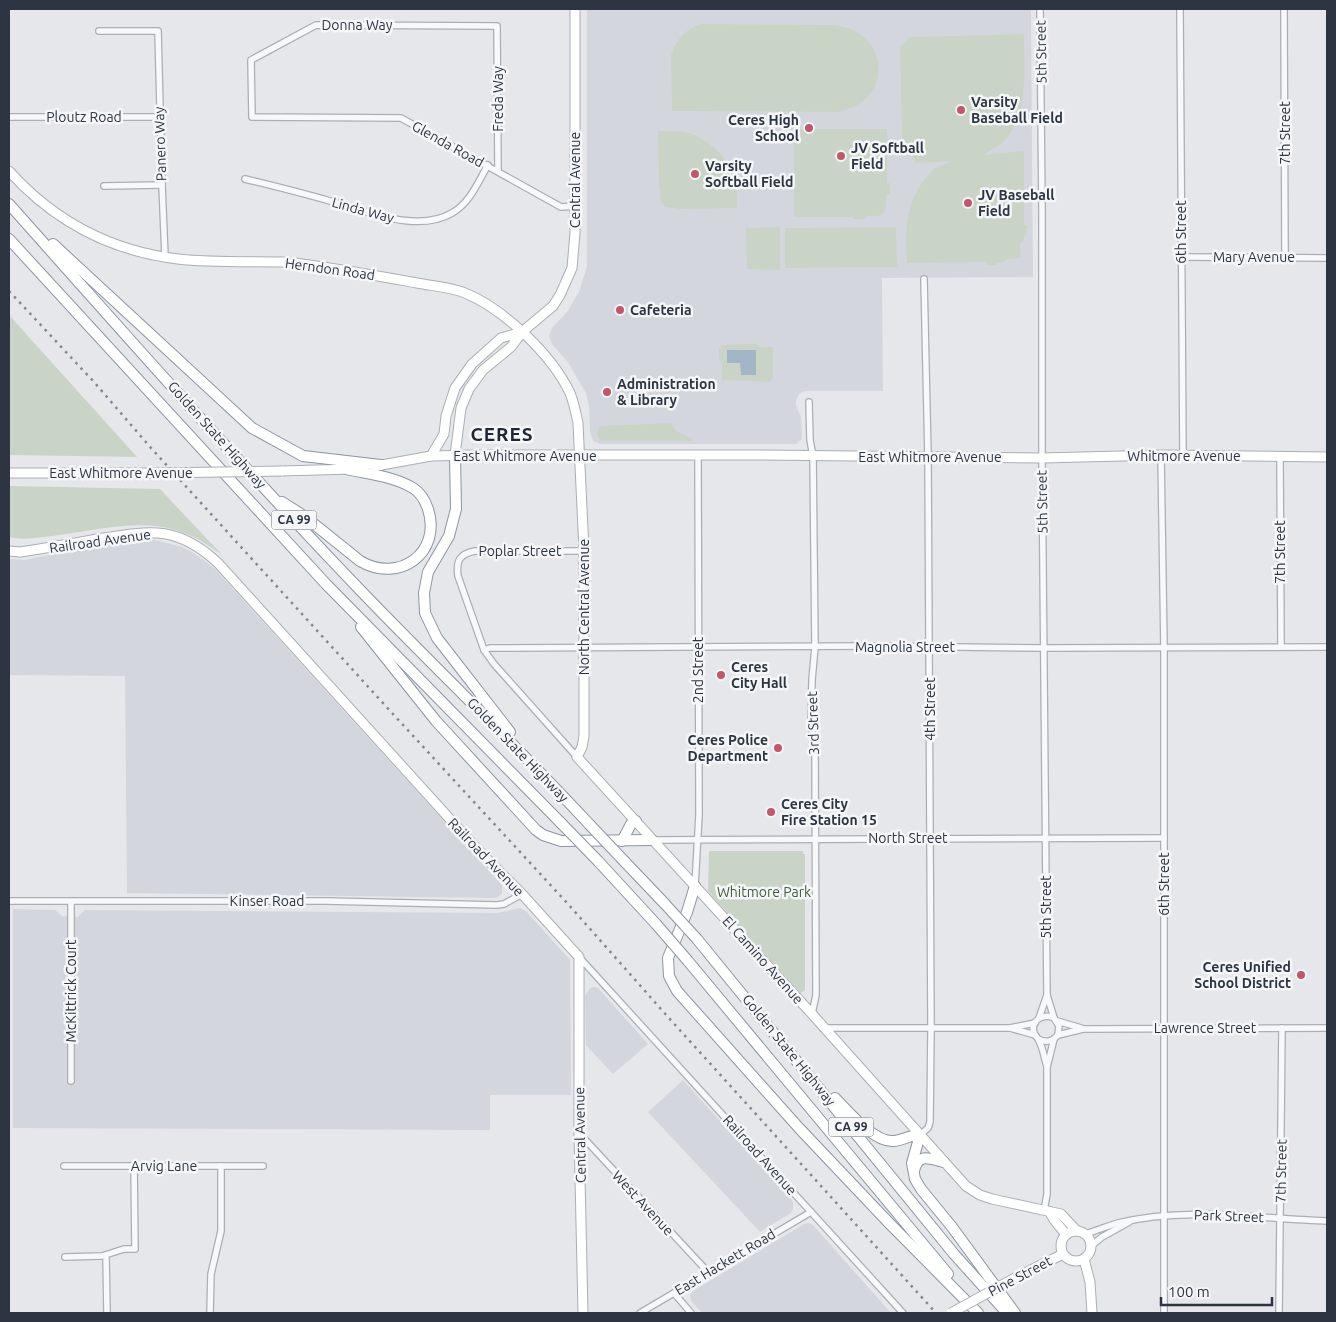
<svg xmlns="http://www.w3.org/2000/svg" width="1336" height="1322" viewBox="0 0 1336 1322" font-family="Ubuntu,sans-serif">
  <rect width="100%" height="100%" fill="#e5e7eb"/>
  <g fill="#d3d7dd">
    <path d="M587 9H1031L1033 277 882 278 883 391H805L800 393 796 400V405L801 417 802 439 796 444H600L593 441 590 432 589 406 586 393 567 361 552 344 549 336 552 328 567 312 579 292 587 266Z"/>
    <path d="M141 540H155L182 547 192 552 213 567 502 885V894L496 898 127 893 125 676 9 675V559L25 560 86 547 91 549 104 547 106 544Z"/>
    <path d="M520 908 526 911 570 960 571 1095H490V1130L13 1128V909L55 910 62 916 78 917 85 910 497 913Z"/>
    <path d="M594 987 598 988 648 1044 613 1074 586 1045 585 996 590 988Z"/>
    <path d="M683 1080 793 1202V1209L791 1213 760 1232 648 1112Z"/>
    <path d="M809 1223 813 1225 891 1313H702L691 1301 690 1295 693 1291 804 1224Z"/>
  </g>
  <g fill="#cad4c6">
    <path d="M700 24 832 25C891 29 895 102 838 112L672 111 671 55C676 39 685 30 700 24Z"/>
    <path d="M1024 34C1025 64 1028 117 1005 140 999 147 991 150 983 155L1024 151V225H1027L1026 235 1024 236V240L1020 244 1021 258 1006 259 1002 263H997L996 265H986V262L907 263C905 229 905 199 931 172 936 167 946 164 952 161L916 163 902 136 900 47 910 37Z"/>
    <path d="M794 129H887V183H890V194H887C885 202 889 213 878 216 874 217 870 215 865 217V219H854L853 217H794Z"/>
    <path d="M658 131C667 131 676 130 685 132 707 137 727 156 734 178 737 187 737 198 737 208L681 209 665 207 660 200 661 193 659 186Z"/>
    <path d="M780 227V270L747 269 746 228Z"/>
    <path d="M896 227 897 267 785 268V228Z"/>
    <path d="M9 315 137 457 9 455Z"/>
    <path d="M743 344H756L760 347H773V378L770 382 722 380V364L719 360V349L722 345Z"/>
    <path d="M671 423 675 430 692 439V441H601L597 435 599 426Z"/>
    <path d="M9 486 160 489 223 556C168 511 123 526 59 535 43 537 24 541 9 537Z"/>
    <path d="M709 851H803V854H805V990L800 993 708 891Z"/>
  </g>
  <path fill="#a3b6c8" d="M727 350H756V375H741L740 363H727Z"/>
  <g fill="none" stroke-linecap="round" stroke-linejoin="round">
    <defs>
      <g id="street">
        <path d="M1040 9 1042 210V458L1047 995 1054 1018"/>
        <path d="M1180 9 1183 455"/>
        <path d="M1284 9 1285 258"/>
        <path d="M99 31H158L162 185 165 257"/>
        <path d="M9 117H160"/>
        <path d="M498 171 497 26 316 25 251 60 252 117 401 118 561 207 575 206"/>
        <path d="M245 179C274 186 302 193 330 201 366 210 416 234 452 213 470 203 478 182 488 165"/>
        <path d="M104 186 162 185"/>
        <path d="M1182 257 1327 258"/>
        <path d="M809 402 810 440 813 456 815 647 812 680 811 726 815 748 816 995 812 1014"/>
        <path d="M1161 455 1164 648V1313"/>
        <path d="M1280 457 1281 647"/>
        <path d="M484 650 490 648 871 646 1044 648 1327 647"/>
        <path d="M577 757 494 664 484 650 458 576C456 561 459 554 475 551H584"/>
        <path d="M652 840 1164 838"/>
        <path d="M695 886 699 815 698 454"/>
        <path d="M9 901H326L497 905 504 904 522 894"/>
        <path d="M579 957 903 1313"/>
        <path d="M1039 1018 1047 995"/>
        <path d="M1057 1021 1081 1028"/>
        <path d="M823 1028H1010L1035 1023"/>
        <path d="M1010 1028 1035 1035"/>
        <path d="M1058 1035 1083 1029 1327 1028"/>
        <path d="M1038 1039C1046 1043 1052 1042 1058 1035L1059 1026 1054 1018C1044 1013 1030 1020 1034 1033 1036 1038 1035 1034 1038 1039 1043 1047 1044 1058 1047 1066"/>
        <path d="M71 1081V902"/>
        <path d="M579 1133 708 1272"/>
        <path d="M920 1135 928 1128 930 1122 931 1028 928 457 924 279"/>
        <path d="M64 1166H263"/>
        <path d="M1044 1211 1047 1194V1067L1054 1039"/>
        <path d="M1085 1234C1096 1231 1107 1226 1118 1223 1186 1206 1258 1219 1327 1221"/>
        <path d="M1091 1246 1102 1237 1129 1222"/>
        <path d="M106 1256 107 1313"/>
        <path d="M65 1257 102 1256 124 1249H135L134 1166"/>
        <path d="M674 1293 691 1313"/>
        <path d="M210 1313 211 1274 221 1231V1166"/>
        <path d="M640 1313 811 1212"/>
        <path d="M1279 1313 1282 1028"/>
      </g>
      <g id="secondary">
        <path d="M9 171C55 222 110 251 178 259 213 263 250 261 286 262 330 267 373 275 417 283 432 286 451 287 465 293 504 309 552 355 570 393 574 403 576 413 578 423L584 551V736L582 747 577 757 812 1014 966 1186 980 1195 992 1199 1061 1214 1077 1231"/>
        <path d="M455 455 461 408 469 389 483 370 511 347 522 332 553 306 560 295 572 268 575 233V9"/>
        <path d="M431 456 444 434 446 416 455 388 472 364 501 338 522 332"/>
        <path d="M376 466 431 456 473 455H756L1042 458 1161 455 1327 457"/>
        <path d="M281 471 353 469"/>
        <path d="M9 473H153"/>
        <path d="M9 551 20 552C46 548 71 544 97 539 149 531 176 524 218 563L478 850 522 894 579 957V1133L583 1313"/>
        <path d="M1050 1212C1053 1221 1061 1227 1066 1235"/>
        <circle cx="1076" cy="1246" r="15"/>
        <path d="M1084 1259 1090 1282 1092 1313"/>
        <path d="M1013 1279 1063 1254"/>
      </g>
      <g id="highway">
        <path d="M9 204C125 334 241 466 362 592 437 670 515 744 589 824"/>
        <path d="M9 239 326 584 561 823"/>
        <path d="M53 244 252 428 303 456 381 465"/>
        <path d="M455 455 456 509 449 536 428 572 424 593 425 613 437 638 510 732"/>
        <path d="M282 502 304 516 360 561C399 584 442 553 428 509 425 500 421 493 413 488 393 476 368 474 346 469"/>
        <path d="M361 627 436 721 536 830 543 835 561 841 652 840"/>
        <path d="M622 841 631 824 636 821"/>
        <path d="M598 861 656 924"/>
        <path d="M625 862 665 904"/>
        <path d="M695 886 687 912 668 958 669 976 677 991 799 1128 889 1223 978 1313"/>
        <path d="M697 939 954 1254 1007 1313"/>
        <path d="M688 961 948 1274"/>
        <path d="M835 1098C848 1111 874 1143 894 1141 903 1140 910 1135 920 1135L912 1163 915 1179 921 1189 952 1227 1015 1313"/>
        <path d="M914 1171C918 1152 930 1159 944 1162"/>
      </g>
    </defs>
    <use href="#street" stroke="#aaaeb5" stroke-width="8"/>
    <use href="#secondary" stroke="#aaaeb5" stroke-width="11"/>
    <use href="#highway" stroke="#8d95a1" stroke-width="12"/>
    <use href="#street" stroke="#f7f8fa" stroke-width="5.5"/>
    <use href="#secondary" stroke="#fff" stroke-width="9"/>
    <use href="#highway" stroke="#fff" stroke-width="10"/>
    <path stroke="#7f8794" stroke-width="2.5" stroke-dasharray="2.5 5" stroke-linecap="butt" d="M9 291 94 382 151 448 392 713 568 904 668 1017 936 1313"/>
    <defs>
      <g id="secondary-bridge">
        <path d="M153 473 281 471"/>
        <path d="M951 1313 1013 1279"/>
      </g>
      <g id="highway-bridge">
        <path d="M561 823 598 861"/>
        <path d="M589 824 625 862"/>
        <path d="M665 904 697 939"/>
        <path d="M656 924 688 961"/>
      </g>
    </defs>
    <use href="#secondary-bridge" stroke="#aaaeb5" stroke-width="11" stroke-linecap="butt"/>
    <use href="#highway-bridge" stroke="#8d95a1" stroke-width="12" stroke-linecap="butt"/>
    <use href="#secondary-bridge" stroke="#fff" stroke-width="9"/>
    <use href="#highway-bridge" stroke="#fff" stroke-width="10"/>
  </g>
  <g fill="#c55568" stroke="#f4f6f8" stroke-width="2">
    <circle cx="961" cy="110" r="5"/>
    <circle cx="809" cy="128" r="5"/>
    <circle cx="841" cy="156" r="5"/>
    <circle cx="695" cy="174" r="5"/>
    <circle cx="968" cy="203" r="5"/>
    <circle cx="620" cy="310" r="5"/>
    <circle cx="607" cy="392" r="5"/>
    <circle cx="721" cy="675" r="5"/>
    <circle cx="778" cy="748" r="5"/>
    <circle cx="771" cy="812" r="5"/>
    <circle cx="1301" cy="975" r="5"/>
  </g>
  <g text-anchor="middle" stroke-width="5" stroke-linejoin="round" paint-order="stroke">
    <g fill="#f4f6f8" stroke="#696f79" stroke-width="1">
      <rect x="271.5" y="510.5" width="45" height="19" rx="4"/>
      <rect x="828.5" y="1117.5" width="45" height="19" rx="4"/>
    </g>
    <g font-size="12" font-weight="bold" fill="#2d3543">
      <text x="294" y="524">CA 99</text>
      <text x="851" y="1131">CA 99</text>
    </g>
    <g font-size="14" fill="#2d3543" stroke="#f4f6f8">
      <text x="357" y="30">Donna Way</text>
      <text transform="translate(1041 52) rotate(-91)" y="5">5th Street</text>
      <text transform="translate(498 99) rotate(-90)" y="5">Freda Way</text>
      <text x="84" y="122">Ploutz Road</text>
      <text transform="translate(1285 133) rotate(-90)" y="5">7th Street</text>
      <text transform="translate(160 144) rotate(-92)" y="5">Panero Way</text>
      <text transform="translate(448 144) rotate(29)" y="5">Glenda Road</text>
      <text transform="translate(575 180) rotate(-90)" y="5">Central Avenue</text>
      <text transform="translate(363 210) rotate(15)" y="5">Linda Way</text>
      <text transform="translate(1181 232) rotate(-90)" y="5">6th Street</text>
      <text x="1254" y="262">Mary Avenue</text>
      <text transform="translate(330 269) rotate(8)" y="5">Herndon Road</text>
      <text transform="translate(217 435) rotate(48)" y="5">Golden State Highway</text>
      <text x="525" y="461">East Whitmore Avenue</text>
      <text x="1184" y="461">Whitmore Avenue</text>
      <text x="930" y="462">East Whitmore Avenue</text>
      <text x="121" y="478">East Whitmore Avenue</text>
      <text transform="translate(1042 502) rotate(-91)" y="5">5th Street</text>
      <text transform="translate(100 541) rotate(-8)" y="5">Railroad Avenue</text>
      <text x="520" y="556">Poplar Street</text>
      <text transform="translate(1280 552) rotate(-90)" y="5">7th Street</text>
      <text transform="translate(584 607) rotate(-90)" y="5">North Central Avenue</text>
      <text x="905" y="652">Magnolia Street</text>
      <text transform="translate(698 670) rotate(-90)" y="5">2nd Street</text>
      <text transform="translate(930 709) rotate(-90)" y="5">4th Street</text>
      <text transform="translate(813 723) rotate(-92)" y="5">3rd Street</text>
      <text transform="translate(518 750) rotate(46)" y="5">Golden State Highway</text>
      <text x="908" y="843">North Street</text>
      <text transform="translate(486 857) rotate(46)" y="5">Railroad Avenue</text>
      <text transform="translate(1164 884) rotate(-90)" y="5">6th Street</text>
      <text x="267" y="906">Kinser Road</text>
      <text transform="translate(1046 907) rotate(-90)" y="5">5th Street</text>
      <text transform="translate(763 960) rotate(48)" y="5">El Camino Avenue</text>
      <text transform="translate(71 991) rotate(-90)" y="5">McKittrick Court</text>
      <text x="1205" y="1033">Lawrence Street</text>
      <text transform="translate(789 1050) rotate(51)" y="5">Golden State Highway</text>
      <text transform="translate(580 1135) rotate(-91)" y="5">Central Avenue</text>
      <text transform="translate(760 1155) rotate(48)" y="5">Railroad Avenue</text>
      <text x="164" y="1171">Arvig Lane</text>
      <text transform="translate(1281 1171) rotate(-89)" y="5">7th Street</text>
      <text transform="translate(643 1203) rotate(47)" y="5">West Avenue</text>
      <text transform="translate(1229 1216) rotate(2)" y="5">Park Street</text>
      <text transform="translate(725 1262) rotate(-31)" y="5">East Hackett Road</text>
      <text transform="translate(1020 1276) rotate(-28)" y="5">Pine Street</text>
    </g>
    <g font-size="14" font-weight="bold" fill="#2d3543" stroke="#f4f6f8" text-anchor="start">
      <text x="971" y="107">Varsity<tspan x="971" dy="16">Baseball Field</tspan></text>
      <text x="799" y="125" text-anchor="end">Ceres High<tspan x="799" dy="16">School</tspan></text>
      <text x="851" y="153">JV Softball<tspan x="851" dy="16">Field</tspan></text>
      <text x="705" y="171">Varsity<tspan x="705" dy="16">Softball Field</tspan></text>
      <text x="978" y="200">JV Baseball<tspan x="978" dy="16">Field</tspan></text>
      <text x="630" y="315">Cafeteria</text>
      <text x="617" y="389">Administration<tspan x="617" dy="16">&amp; Library</tspan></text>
      <text x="731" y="672">Ceres<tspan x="731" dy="16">City Hall</tspan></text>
      <text x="768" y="745" text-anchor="end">Ceres Police<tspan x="768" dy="16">Department</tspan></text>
      <text x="781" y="809">Ceres City<tspan x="781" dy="16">Fire Station 15</tspan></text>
      <text x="1291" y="972" text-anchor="end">Ceres Unified<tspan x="1291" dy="16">School District</tspan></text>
    </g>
    <g font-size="14" fill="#435d3c" stroke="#f4f6f8">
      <text x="764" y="897">Whitmore Park</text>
    </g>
    <g font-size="19" font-weight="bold" letter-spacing="1" fill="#1f2734" stroke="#f4f6f8">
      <text x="502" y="441">CERES</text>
    </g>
  </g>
  <rect width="1336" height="1322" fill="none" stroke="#2d3543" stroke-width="20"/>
  <path d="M1161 1297v8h111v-8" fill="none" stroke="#2d3543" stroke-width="2.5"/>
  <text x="1168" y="1297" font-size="15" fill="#2d3543" stroke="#f4f6f8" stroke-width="4" paint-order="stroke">100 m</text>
</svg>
